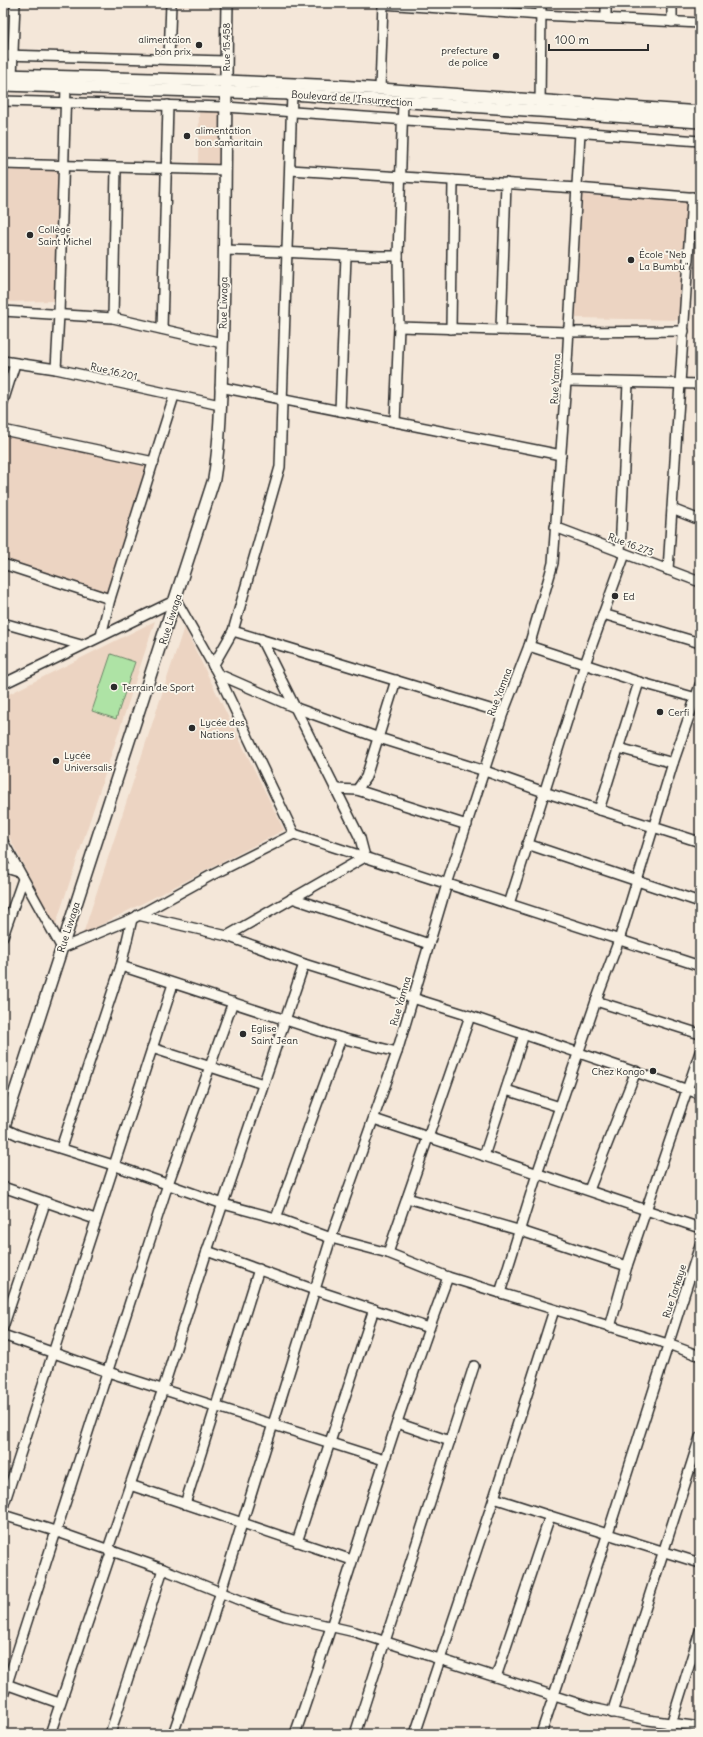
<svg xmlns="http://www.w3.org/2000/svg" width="703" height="1737" viewBox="0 0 703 1737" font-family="Delius,sans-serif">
  <rect width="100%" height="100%" fill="#f4e7d9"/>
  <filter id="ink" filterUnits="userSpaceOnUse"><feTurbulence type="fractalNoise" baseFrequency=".025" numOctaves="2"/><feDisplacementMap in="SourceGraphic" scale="8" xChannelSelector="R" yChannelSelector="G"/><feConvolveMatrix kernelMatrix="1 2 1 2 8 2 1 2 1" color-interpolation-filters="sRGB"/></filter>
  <g filter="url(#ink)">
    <g fill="#ecd4c2">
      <path d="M199 110 224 111 223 166 198 165Z"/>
      <path d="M3 168 59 169 54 301 3 302Z"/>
      <path d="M582 195 686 201 679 320 576 318Z"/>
      <path d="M3 432 151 464 107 592 3 558Z"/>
      <path d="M155 621 55 927 3 825V697Z"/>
      <path d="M184 627 284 830 83 934Z"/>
    </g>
    <path fill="#aee3a5" stroke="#6c8768" d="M111 654 135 662 116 719 92 711Z"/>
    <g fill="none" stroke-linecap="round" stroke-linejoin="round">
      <defs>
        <g id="minor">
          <path d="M383 4 541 15 700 23"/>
          <path d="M606 17V3"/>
          <path d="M672 22V3"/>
          <path d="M3 55 226 61"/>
          <path d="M169 59 171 3"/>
          <path d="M12 76 15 3"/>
          <path d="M380 89 383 3"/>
          <path d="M3 101 226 107 700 141"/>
          <path d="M540 107 541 3"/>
          <path d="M3 164 226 170"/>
          <path d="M290 170 577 188 700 198"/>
          <path d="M224 250C282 251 340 256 398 256"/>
          <path d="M3 311 113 318 222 343"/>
          <path d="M113 318 116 168"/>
          <path d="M399 327 569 332 684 331"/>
          <path d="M162 329 168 105"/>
          <path d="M451 329 453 180"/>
          <path d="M501 329 506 183"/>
          <path d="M3 361 56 369 220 405"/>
          <path d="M56 369 59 314 66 87"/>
          <path d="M566 381 700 384"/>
          <path d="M220 387 561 455"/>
          <path d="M3 402 15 364"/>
          <path d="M340 411 346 256"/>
          <path d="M395 422 399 327 398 256 403 101"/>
          <path d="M3 430 154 462"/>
          <path d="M672 509 700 520"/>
          <path d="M555 527 700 582"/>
          <path d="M620 552 628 383"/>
          <path d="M3 564 110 599"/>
          <path d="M668 570 692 197"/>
          <path d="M603 614 700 643"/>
          <path d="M3 623 81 645"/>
          <path d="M233 631 503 713"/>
          <path d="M101 636 110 599 174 396"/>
          <path d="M529 646 639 682 700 699"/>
          <path d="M213 666 233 631 280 467 292 94"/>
          <path d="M218 674 296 708 379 738 485 771 544 792 700 842"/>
          <path d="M3 684 176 600 218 674 294 834"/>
          <path d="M619 748 673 763"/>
          <path d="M335 789 357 790 366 777 396 680"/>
          <path d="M357 790 467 825"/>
          <path d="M599 810 639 682"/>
          <path d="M3 842 62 948 132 919 210 876 294 834 700 966"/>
          <path d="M527 844 700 902"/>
          <path d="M3 867 19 872"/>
          <path d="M292 898 429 944"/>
          <path d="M509 904 585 664 625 554"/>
          <path d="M138 915 227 936 365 857 360 838 261 639"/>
          <path d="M3 936 23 879"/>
          <path d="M227 936 304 964 470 1016 700 1094"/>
          <path d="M121 966 341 1038 397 1052"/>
          <path d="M596 1001 700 1034"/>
          <path d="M152 1048 263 1084"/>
          <path d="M506 1090 560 1107"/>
          <path d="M374 1119 700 1228"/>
          <path d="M3 1128 18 1135 113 1165 223 1204 276 1218 331 1238 388 1253 448 1277 668 1344 700 1356"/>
          <path d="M61 1148 121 966 132 919"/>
          <path d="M484 1156 524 1034"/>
          <path d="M3 1187 95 1219"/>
          <path d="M589 1190 636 1071"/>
          <path d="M407 1198 518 1230 627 1266"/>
          <path d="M276 1218 341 1038"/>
          <path d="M207 1251 315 1290 429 1328"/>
          <path d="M388 1253 470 1016"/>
          <path d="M500 1293 537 1174 596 1001 619 940 673 763 700 685"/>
          <path d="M3 1327 45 1203"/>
          <path d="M610 1327 627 1266 700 1052"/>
          <path d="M3 1335 108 1372 384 1460"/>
          <path d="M397 1423 450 1441"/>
          <path d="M130 1485 352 1560"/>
          <path d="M494 1498 550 1516 496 1677"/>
          <path d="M185 1504 259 1269"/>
          <path d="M3 1507 173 984"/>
          <path d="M3 1515 55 1531 163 1569 247 1603 285 1616 355 1632 592 1708 648 1720 700 1727"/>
          <path d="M550 1516 700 1563"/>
          <path d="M297 1542 374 1309"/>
          <path d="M108 1549 163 1389 207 1251 304 964"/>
          <path d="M3 1683 59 1703"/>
          <path d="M3 1696 168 1184 233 1002"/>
          <path d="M612 1713 700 1437"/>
          <path d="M50 1734 112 1550"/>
          <path d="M110 1734 163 1569"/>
          <path d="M173 1734 212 1620 331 1238 397 1052 447 884 503 713 529 646 550 574 553 563 566 381 580 132"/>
          <path d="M295 1734C348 1583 391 1428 448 1277"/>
          <path d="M355 1734 474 1366"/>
          <path d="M415 1734 494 1498 554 1310"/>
          <path d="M541 1734 608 1533 700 1245"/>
          <path d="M668 1734 700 1631"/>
        </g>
        <g id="major">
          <path d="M3 75 226 81 339 86 700 112"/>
          <path d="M3 85 292 94 700 122"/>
          <path d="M3 1129 214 479C222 429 221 373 223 322 226 216 225 109 227 3"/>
        </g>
      </defs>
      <use href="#minor" stroke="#2b2b2b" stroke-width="12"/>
      <use href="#major" stroke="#2b2b2b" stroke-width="14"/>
      <use href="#minor" stroke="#fbf7ec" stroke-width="9"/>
      <use href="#major" stroke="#fbf7ec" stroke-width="11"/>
    </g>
  </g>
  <g fill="#2b2b2b" stroke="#fbf7ec" stroke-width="1.5">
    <circle cx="199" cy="45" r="4"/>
    <circle cx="496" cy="56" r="4"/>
    <circle cx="187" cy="136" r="4"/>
    <circle cx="30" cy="235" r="4"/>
    <circle cx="631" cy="260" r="4"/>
    <circle cx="615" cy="596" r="4"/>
    <circle cx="114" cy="687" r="4"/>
    <circle cx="660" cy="712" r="4"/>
    <circle cx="192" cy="728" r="4"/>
    <circle cx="56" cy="761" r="4"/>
    <circle cx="243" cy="1034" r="4"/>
    <circle cx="653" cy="1071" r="4"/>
  </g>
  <g text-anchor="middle" stroke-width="3.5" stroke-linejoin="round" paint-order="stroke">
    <g font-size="10" fill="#2b2b2b" stroke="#fbf7ec" text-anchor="start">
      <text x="191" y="43" text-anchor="end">alimentaion<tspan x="191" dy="12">bon prix</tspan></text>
      <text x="488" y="54" text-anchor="end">prefecture<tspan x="488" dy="12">de police</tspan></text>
      <text x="195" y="134">alimentation<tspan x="195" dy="12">bon samaritain</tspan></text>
      <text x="38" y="233">Collège<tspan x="38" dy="12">Saint Michel</tspan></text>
      <text x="639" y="258">École "Neb<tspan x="639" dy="12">La Bumbu"</tspan></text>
      <text x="623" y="600">Ed</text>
      <text x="122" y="691">Terrain de Sport</text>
      <text x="668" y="716">Cerfi</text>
      <text x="200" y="726">Lycée des<tspan x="200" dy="12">Nations</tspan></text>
      <text x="64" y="759">Lycée<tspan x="64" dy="12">Universalis</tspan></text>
      <text x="251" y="1032">Eglise<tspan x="251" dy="12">Saint Jean</tspan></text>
      <text x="645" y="1075" text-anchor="end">Chez Kongo</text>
    </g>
    <g font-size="10" fill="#2b2b2b" stroke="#fbf7ec">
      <text transform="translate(226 47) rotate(-90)" y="4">Rue 15.458</text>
      <text transform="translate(352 98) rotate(4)" y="4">Boulevard de l'Insurrection</text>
      <text transform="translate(223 303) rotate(-89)" y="4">Rue Liwaga</text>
      <text transform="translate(114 371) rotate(13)" y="4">Rue 16.201</text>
      <text transform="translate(555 379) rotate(-87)" y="4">Rue Yamna</text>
      <text transform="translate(631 544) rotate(20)" y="4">Rue 16.273</text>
      <text transform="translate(170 619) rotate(-72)" y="4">Rue Liwaga</text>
      <text transform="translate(499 692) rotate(-69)" y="4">Rue Yamna</text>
      <text transform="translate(68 927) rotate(-72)" y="4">Rue Liwaga</text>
      <text transform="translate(400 1001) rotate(-74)" y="4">Rue Yamna</text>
      <text transform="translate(674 1291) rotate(-72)" y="4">Rue Tarkaye</text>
    </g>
  </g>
  <rect width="703" height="1737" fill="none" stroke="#fbf7ec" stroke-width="16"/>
  <rect x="8" y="8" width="687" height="1721" fill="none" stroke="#2b2b2b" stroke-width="1.5" filter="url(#ink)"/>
  <path d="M549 44v6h99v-6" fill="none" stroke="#2b2b2b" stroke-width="2"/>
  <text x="555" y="44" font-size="12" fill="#2b2b2b" stroke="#fbf7ec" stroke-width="3" paint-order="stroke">100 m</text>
</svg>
